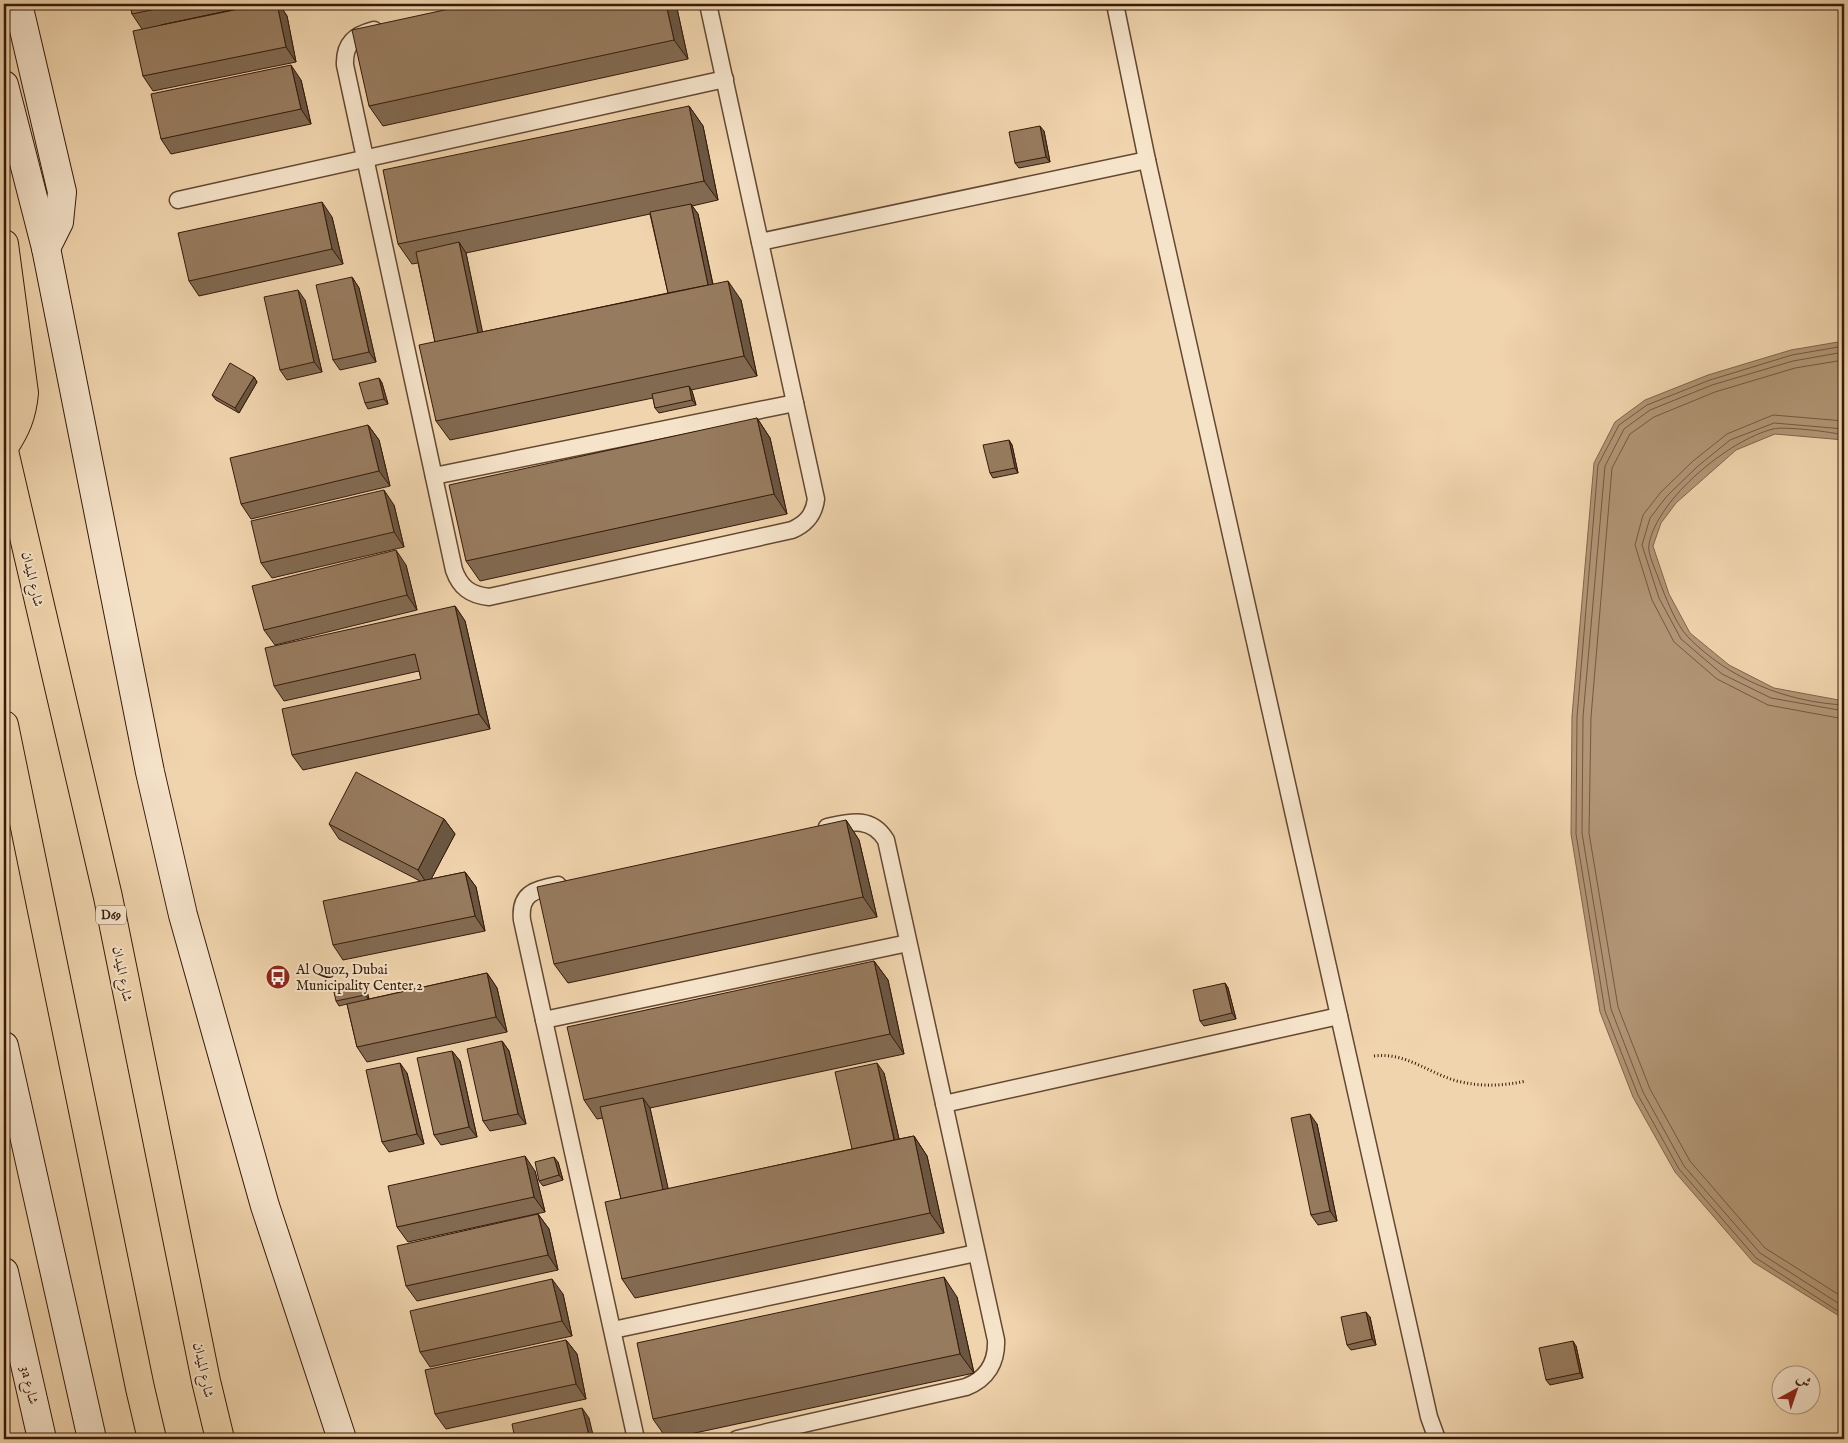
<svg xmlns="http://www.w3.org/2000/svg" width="1848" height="1443" viewBox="0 0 1848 1443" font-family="'IM FELL English',Amiri,serif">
  <rect width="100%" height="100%" fill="#f0d4ad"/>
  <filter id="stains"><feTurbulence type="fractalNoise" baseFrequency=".004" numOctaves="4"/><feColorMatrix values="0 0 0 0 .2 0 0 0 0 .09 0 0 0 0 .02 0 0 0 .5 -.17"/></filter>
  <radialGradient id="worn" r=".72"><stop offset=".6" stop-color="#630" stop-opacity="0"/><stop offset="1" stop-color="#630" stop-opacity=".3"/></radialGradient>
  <path fill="#b19575" stroke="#80644a" d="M1844 341V440L1775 434 1736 450 1676 503 1661 523 1653 546 1669 594 1690 633 1729 665 1774 688 1844 701V1319L1753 1262 1675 1172 1633 1097 1600 1012 1571 834 1572 716 1594 463 1615 422 1645 400 1708 375 1791 350Z"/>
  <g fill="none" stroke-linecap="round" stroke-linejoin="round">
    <g stroke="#74583f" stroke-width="1">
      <path d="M1844 346 1792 355 1710 380 1647 405 1619 425 1598 465 1577 717 1576 834 1605 1011 1638 1095 1679 1169 1756 1258 1844 1315"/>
      <path d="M1844 352 1793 361 1712 385 1650 410 1624 429 1605 466 1583 717 1582 833 1611 1009 1643 1092 1684 1166 1760 1253 1844 1307"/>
      <path d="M1844 360 1795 368 1715 392 1654 417 1630 434 1612 468 1591 717 1589 833 1618 1007 1650 1089 1690 1161 1765 1248 1844 1298"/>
      <path d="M1844 421 1773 415 1727 434 1693 461 1661 492 1643 515 1635 545 1652 600 1674 642 1717 679 1768 705 1844 719"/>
      <path d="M1844 429 1774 423 1730 440 1698 466 1667 496 1650 518 1642 545 1659 598 1681 639 1722 674 1771 698 1844 711"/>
      <path d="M1844 435C1832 432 1784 426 1773 429 1729 440 1658 498 1649 544 1647 554 1656 570 1659 580 1665 596 1676 625 1688 637 1729 679 1786 702 1844 705"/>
    </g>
    <defs>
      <g id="lane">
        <path d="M1115 4 1147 160 1429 1417 1437 1439"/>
        <path d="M374 30C355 35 344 43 345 65L454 570C460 587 470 595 489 597L792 530C806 524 814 515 816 499L708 4"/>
        <path d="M178 200 725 79"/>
        <path d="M760 242 1147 160"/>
        <path d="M434 476 795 403"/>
        <path d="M558 885C536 890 519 892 522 920L636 1439"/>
        <path d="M544 1020 908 943"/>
        <path d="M944 1104 1339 1016"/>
        <path d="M613 1330 976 1253"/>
        <path d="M737 1439 966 1387C987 1379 997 1362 996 1340L886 840C871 816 850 822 827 827"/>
      </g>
      <g id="secondary">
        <path d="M18 4 62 192 59 222 46 248"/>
        <path d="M4 85 46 248 150 772 183 915 265 1206 342 1439"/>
        <path d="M4 1046 92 1439"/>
        <path d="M4 1272 42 1439"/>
      </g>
      <g id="primary">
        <path d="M4 244 24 393C22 415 16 429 4 447"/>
        <path d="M4 451 108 897 206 1381 220 1439"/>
        <path d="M4 725 140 1388 152 1439"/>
      </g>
    </defs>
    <use href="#lane" stroke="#644832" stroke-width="19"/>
    <use href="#secondary" stroke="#361a09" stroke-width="30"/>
    <use href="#primary" stroke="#361a09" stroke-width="30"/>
    <path stroke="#361a09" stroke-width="3" stroke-dasharray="1 2.5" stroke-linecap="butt" d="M1374 1056C1406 1052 1428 1073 1457 1081 1481 1087 1502 1086 1526 1081"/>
    <use href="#lane" stroke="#f5e3ca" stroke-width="16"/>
    <use href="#secondary" stroke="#f5e3ca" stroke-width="28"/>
    <use href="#primary" stroke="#f0d4ad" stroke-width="28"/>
  </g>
  <g fill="#826a51" stroke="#361a09" fill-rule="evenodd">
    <path d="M130 4H259L161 25 263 4H279L287 16 296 62 153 91 143 76 142 29 132 14Z"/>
    <path d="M676 4 688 59 383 126 369 106Z"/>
    <path d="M301 80 311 124 171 154 161 139Z"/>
    <path d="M689 106 703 126 718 200 692 206 698 214 713 284 741 300 757 376 691 390 692 391 696 405 659 413 655 408 653 398 450 440 436 421 435 342 418 263 412 264 398 244ZM650 214 668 293 482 332 466 253Z"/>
    <path d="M1044 131 1050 162 1019 168 1015 163Z"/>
    <path d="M332 217 343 264 199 296 189 281Z"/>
    <path d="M352 277 359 288 376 362 340 370 333 360Z"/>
    <path d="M305 300 322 372 287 380 280 370Z"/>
    <path d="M254 377 257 382 239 413 216 400 212 395Z"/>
    <path d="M379 378 382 383 388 404 368 409 365 403Z"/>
    <path d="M757 418 770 438 787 514 480 581 466 561Z"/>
    <path d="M368 425 379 440 390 486 251 519 241 504Z"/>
    <path d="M1009 440 1012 445 1018 473 993 478 990 473Z"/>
    <path d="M394 505 404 547 272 578 261 563Z"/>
    <path d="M406 565 417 610 275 645 264 630Z"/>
    <path d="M455 606 465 621 490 729 303 770 292 755 421 679 419 671 284 701 274 686Z"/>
    <path d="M444 819 455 834 431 879 465 872 476 887 485 931 343 960 333 945 420 881 339 839 329 824Z"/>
    <path d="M846 820 859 840 877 917 568 983 554 964Z"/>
    <path d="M874 961 888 980 904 1054 650 1108 668 1189 852 1149 884 1073 899 1139 914 1136 927 1156 944 1233 635 1298 622 1279 621 1199 603 1118 597 1119 584 1100Z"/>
    <path d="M487 973 497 988 507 1032 367 1062 357 1047 347 1004 339 1006 336 1001 363 982 366 987 369 999Z"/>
    <path d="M1225 983 1228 988 1236 1019 1204 1026 1200 1021Z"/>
    <path d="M502 1041 509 1051 526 1124 490 1131 483 1121Z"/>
    <path d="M452 1051 460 1061 477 1137 441 1145 434 1135Z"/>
    <path d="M407 1073 424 1144 389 1152 382 1142Z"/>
    <path d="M1317 1124 1337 1221 1318 1225 1311 1215Z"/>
    <path d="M558 1162 563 1180 543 1186 539 1181Z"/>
    <path d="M535 1171 545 1212 408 1242 397 1227Z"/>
    <path d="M538 1214 549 1229 558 1270 417 1301 406 1286Z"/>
    <path d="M563 1294 572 1336 430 1367 420 1352Z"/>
    <path d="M957 1297 974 1373 667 1439 653 1419Z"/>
    <path d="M1370 1317 1376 1345 1351 1350 1347 1345Z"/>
    <path d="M566 1340 577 1354 586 1399 446 1429 435 1414Z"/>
    <path d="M1576 1346 1583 1378 1550 1385 1546 1380Z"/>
  </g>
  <g fill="#6a5642" stroke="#361a09">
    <path d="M277 4H279L287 16 296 62 286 47Z"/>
    <path d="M666 4H676L688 59 674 40Z"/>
    <path d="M291 65 301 80 311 124 301 109Z"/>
    <path d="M689 106 703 126 718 200 704 181Z"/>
    <path d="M1040 126 1044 131 1050 162 1046 157Z"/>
    <path d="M322 202 332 217 343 264 332 249Z"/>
    <path d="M691 204 698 214 717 305 710 295Z"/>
    <path d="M459 242 466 253 487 353 480 343Z"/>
    <path d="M352 277 359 288 376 362 369 352Z"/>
    <path d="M728 281 741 300 757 376 744 356Z"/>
    <path d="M298 290 305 300 322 372 314 362Z"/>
    <path d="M254 377 257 382 239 413 235 408Z"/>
    <path d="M379 378 382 383 388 404 384 399Z"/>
    <path d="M689 386 692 391 696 405 692 400Z"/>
    <path d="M757 418 770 438 787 514 774 494Z"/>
    <path d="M368 425 379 440 390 486 379 471Z"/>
    <path d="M1009 440 1012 445 1018 473 1015 468Z"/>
    <path d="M384 490 394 505 404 547 394 532Z"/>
    <path d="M396 550 406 565 417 610 407 595Z"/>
    <path d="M455 606 465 621 490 729 479 714Z"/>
    <path d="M444 819 455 834 428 885 418 870Z"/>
    <path d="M846 820 859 840 877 917 863 897Z"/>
    <path d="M465 872 476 887 485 931 475 916Z"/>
    <path d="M874 961 888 980 904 1054 890 1034Z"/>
    <path d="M487 973 497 988 507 1032 496 1017Z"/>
    <path d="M363 982 366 987 369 1000 365 995Z"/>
    <path d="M1225 983 1228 988 1236 1019 1232 1013Z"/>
    <path d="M502 1041 509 1051 526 1124 518 1114Z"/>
    <path d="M452 1051 460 1061 477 1137 469 1127Z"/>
    <path d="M400 1063 407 1073 424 1144 417 1134Z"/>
    <path d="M877 1063 884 1073 904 1161 897 1151Z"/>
    <path d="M643 1098 650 1108 673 1210 665 1200Z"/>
    <path d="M1310 1114 1317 1124 1337 1221 1330 1211Z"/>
    <path d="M914 1136 927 1156 944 1233 930 1213Z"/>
    <path d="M525 1156 535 1171 545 1212 534 1197Z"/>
    <path d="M554 1157 558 1162 563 1180 559 1175Z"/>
    <path d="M538 1214 549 1229 558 1270 548 1255Z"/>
    <path d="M944 1277 957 1297 974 1373 960 1354Z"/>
    <path d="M552 1279 563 1294 572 1336 562 1321Z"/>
    <path d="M1366 1312 1370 1317 1376 1345 1372 1339Z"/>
    <path d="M566 1340 577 1354 586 1399 576 1384Z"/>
    <path d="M1573 1341 1576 1346 1583 1378 1580 1373Z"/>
    <path d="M582 1408 589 1418 594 1439H590Z"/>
  </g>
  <g fill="#977b5e" stroke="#361a09">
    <path d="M130 4H180L132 14Z"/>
    <path d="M263 4H277L286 47 143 76 133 31Z"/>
    <path d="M472 4H666L674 40 369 106 352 30Z"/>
    <path d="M291 65 301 109 161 139 151 94Z"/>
    <path d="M689 106 704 181 398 244 383 170Z"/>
    <path d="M1040 126 1046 157 1015 163 1009 132Z"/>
    <path d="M322 202 332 249 189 281 178 233Z"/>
    <path d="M691 204 708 285 668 293 650 212Z"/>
    <path d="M459 242 478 333 435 342 416 252Z"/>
    <path d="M352 277 369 352 333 360 316 285Z"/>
    <path d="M728 281 744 356 436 421 419 345Z"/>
    <path d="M298 290 314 362 280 370 264 297Z"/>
    <path d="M230 363 254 377 235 408 212 395Z"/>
    <path d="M379 378 384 399 365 403 359 383Z"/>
    <path d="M689 386 692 400 655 408 652 394Z"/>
    <path d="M757 418 774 494 466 561 449 485Z"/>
    <path d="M368 425 379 471 241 504 230 458Z"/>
    <path d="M1009 440 1015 468 990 473 983 445Z"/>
    <path d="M384 490 394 532 261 563 251 521Z"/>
    <path d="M396 550 407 595 264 630 252 586Z"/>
    <path d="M455 606 479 714 292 755 282 709 421 679 415 654 274 686 265 648Z"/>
    <path d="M356 772 444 819 418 870 329 824Z"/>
    <path d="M846 820 863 897 554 964 537 887Z"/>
    <path d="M465 872 475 916 333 945 323 901Z"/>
    <path d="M874 961 890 1034 584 1100 567 1027Z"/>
    <path d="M487 973 496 1017 357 1047 347 1004Z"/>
    <path d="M363 982 365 995 336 1001 333 988Z"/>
    <path d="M1225 983 1232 1013 1200 1021 1193 990Z"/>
    <path d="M502 1041 518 1114 483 1121 467 1049Z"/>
    <path d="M452 1051 469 1127 434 1135 417 1058Z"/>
    <path d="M400 1063 417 1134 382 1142 366 1070Z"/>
    <path d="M877 1063 894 1140 852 1149 835 1072Z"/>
    <path d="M643 1098 663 1190 621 1199 600 1107Z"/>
    <path d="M1310 1114 1330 1211 1311 1215 1291 1118Z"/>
    <path d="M914 1136 930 1213 622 1279 605 1202Z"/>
    <path d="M525 1156 534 1197 397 1227 388 1186Z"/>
    <path d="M554 1157 559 1175 539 1181 535 1162Z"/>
    <path d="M538 1214 548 1255 406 1286 397 1246Z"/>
    <path d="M944 1277 960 1354 653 1419 637 1343Z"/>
    <path d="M552 1279 562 1321 420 1352 410 1311Z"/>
    <path d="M1366 1312 1372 1339 1347 1345 1341 1317Z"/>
    <path d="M566 1340 576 1384 435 1414 425 1370Z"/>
    <path d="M1573 1341 1580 1373 1546 1380 1539 1348Z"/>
    <path d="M582 1408 590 1439H515L512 1424Z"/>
  </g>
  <defs>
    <symbol id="bus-disc" viewBox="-11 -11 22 22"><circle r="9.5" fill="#8f2418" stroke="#f5e3ca"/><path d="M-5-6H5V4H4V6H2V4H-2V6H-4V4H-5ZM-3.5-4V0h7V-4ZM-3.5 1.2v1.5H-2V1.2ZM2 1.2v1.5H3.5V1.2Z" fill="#fff"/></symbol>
  </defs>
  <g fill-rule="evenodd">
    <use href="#bus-disc" x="264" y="963" width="28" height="28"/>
  </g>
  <g text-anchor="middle" stroke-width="4" stroke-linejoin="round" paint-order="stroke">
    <rect fill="#f5e3ca" stroke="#6f5643" stroke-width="1" x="96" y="905.5" width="30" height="19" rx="4"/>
    <g font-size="12" font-weight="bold" fill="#361a09">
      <text x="111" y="919">D69</text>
    </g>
    <g font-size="14" fill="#361a09" stroke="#f5e3ca">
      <text transform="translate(33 579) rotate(77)" y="5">شارع الميدان</text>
      <text transform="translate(123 974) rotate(79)" y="5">شارع الميدان</text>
      <text transform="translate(204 1370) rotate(78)" y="5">شارع الميدان</text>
      <text transform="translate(30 1385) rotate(77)" y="5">3a شارع</text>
    </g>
    <g font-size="14" fill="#361a09" stroke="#f5e3ca" text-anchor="start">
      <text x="296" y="974">Al Quoz, Dubai<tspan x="296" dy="16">Municipality Center 2</tspan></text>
    </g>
  </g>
  <rect width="1848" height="1443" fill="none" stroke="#f0d4ad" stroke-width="20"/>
  <rect x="5" y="5" width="1838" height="1433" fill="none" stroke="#361a09" stroke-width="2.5"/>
  <rect x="10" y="10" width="1828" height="1423" fill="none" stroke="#361a09"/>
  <g transform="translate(1796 1390) rotate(40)"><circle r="24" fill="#f5e3ca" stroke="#a9937d"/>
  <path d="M0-4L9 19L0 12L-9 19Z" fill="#8f2418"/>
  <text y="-8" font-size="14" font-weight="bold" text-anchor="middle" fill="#361a09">ش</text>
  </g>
  <rect width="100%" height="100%" filter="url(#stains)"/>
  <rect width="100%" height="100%" fill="url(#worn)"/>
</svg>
